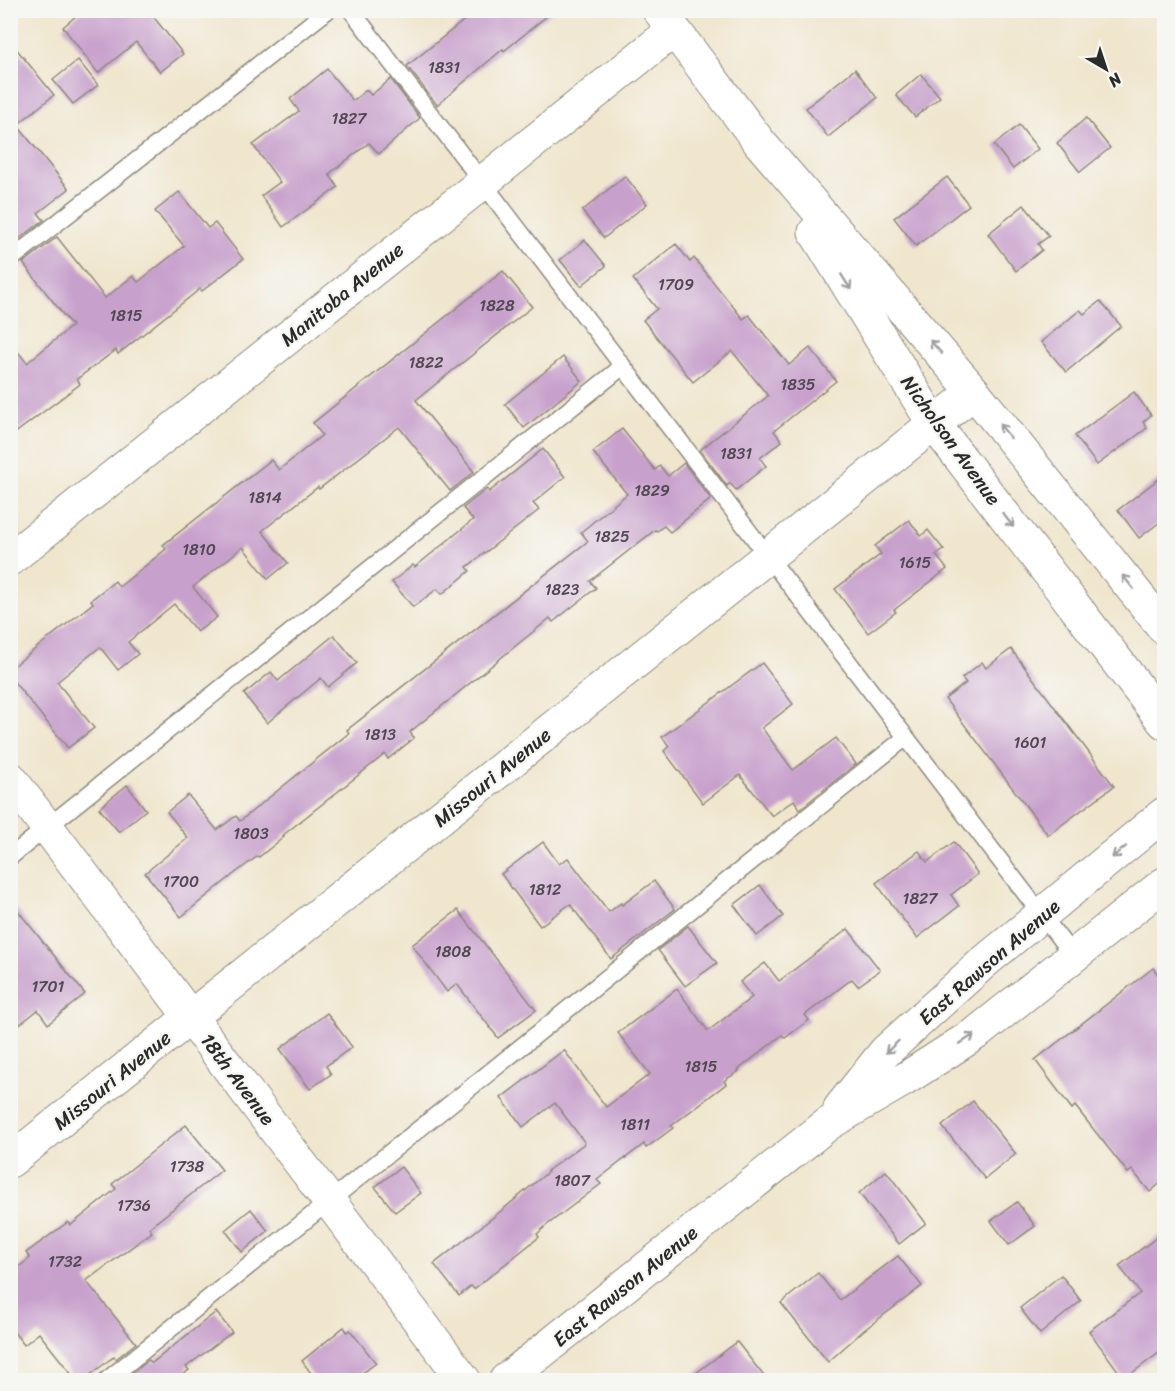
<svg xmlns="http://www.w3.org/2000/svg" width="1175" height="1391" viewBox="0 0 1175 1391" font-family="Sriracha,sans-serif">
  <rect width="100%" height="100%" fill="#f6f6f2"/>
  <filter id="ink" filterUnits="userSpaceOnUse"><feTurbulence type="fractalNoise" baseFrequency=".0167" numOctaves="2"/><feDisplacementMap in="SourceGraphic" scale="12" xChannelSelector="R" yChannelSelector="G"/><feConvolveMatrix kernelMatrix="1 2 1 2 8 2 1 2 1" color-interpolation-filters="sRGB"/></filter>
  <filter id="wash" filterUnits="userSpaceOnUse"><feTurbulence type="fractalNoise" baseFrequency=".008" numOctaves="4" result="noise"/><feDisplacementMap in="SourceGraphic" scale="24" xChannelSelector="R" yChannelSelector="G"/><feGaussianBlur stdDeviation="1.35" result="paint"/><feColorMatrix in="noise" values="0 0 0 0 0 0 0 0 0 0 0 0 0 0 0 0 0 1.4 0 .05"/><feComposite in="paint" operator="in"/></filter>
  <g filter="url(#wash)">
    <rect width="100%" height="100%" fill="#f0e6ce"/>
    <g id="blocks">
      <g fill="#c7a0cc">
        <path d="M83 10H148L183 54 160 72 136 42 98 73 63 27Z"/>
        <path d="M477 10H554L504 51 503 49 437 105 407 66Z"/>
        <path d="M10 41 54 95 17 125 69 189 38 213 44 220 10 246Z"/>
        <path d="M78 60 98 85 73 104 53 80Z"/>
        <path d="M327 69 353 101 366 90 371 95 391 79 420 118 379 154 369 143 329 174 338 187 283 227 261 196 280 182 253 145 299 111 290 99Z"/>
        <path d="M855 69 877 98 828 137 806 108Z"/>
        <path d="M921 74 940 97 915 117 896 95Z"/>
        <path d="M1086 118 1110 148 1080 172 1057 143Z"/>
        <path d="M1019 125 1038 149 1013 169 994 145Z"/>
        <path d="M625 176 647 204 604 238 582 211Z"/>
        <path d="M947 177 969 205 916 246 894 218Z"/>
        <path d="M179 192 208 228 215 223 243 259 202 291 200 289 118 354 116 350 77 379 80 384 10 437V342L27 363 72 326 23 263 57 237 105 298 133 276 138 282 184 246 155 211Z"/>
        <path d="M1024 205 1049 236 1038 244 1042 250 1016 271 988 234Z"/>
        <path d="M585 240 606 266 581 286 560 260Z"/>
        <path d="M676 244 690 262 694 258 743 319 749 315 789 365 810 348 836 381 774 431 782 441 760 458 766 466 736 490 730 483 727 486 700 450 768 396 732 351 693 382 643 320 657 309 633 279Z"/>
        <path d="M503 271 532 307 416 400 474 472 450 491 399 427 319 489 318 487 262 531 288 563 268 579 243 547 193 587 217 617 197 632 174 604 128 642 138 654 118 670 100 647 57 682 94 728 68 748 10 677V669L93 603 91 600 115 581 119 587 166 549 163 545 271 460 279 470 322 435 313 423Z"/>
        <path d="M1100 301 1121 326 1066 372 1041 342 1080 310 1084 314Z"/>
        <path d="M563 357 582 381 524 428 505 404Z"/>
        <path d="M1134 392 1151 415 1143 422 1147 428 1097 465 1075 436Z"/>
        <path d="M622 429 655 470 660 466 668 476 684 463 711 499 670 532 664 526 657 531 655 530 590 581 596 588 553 622 550 618 410 732 414 738 388 759 385 754 282 836 284 837 259 857 258 856 234 874 181 917 145 873 188 838 167 812 188 795 217 830 236 816 240 821 349 733 347 730 588 541 581 532 627 494 593 452Z"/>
        <path d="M543 449 565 477 533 503 539 510 467 567 470 571 442 594 437 589 413 607 392 582 413 565 415 567 473 520 463 508 487 489 489 492Z"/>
        <path d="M1164 475V519L1139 538 1118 510Z"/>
        <path d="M909 520 921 536 928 530 944 550 936 555 947 569 894 610 896 612 868 633 835 589 881 554 875 546Z"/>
        <path d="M334 635 357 663 328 687 321 678 267 723 244 694 271 672 278 681Z"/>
        <path d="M1011 649 1114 786 1048 835 945 699 966 683 962 678 982 662 986 668Z"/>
        <path d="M762 663 793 704 762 728 793 770 836 738 856 764 800 809 794 800 772 816 740 775 703 803 664 751 669 746 662 737Z"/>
        <path d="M127 785 146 810 119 832 99 808Z"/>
        <path d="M543 842 559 864 568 858 609 912 621 903 622 905 654 881 675 909 611 959 570 904 540 926 501 874Z"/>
        <path d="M954 842 978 874 951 895 959 906 917 938 876 883 919 851 927 862Z"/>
        <path d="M760 885 783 916 757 936 734 905Z"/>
        <path d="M10 901 85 994 48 1024 38 1010 10 1032Z"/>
        <path d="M458 910 536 1010 498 1038 457 984 447 992 412 945Z"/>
        <path d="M688 926 717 963 685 986 658 950Z"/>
        <path d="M848 929 880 970 858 986 852 979 805 1015 809 1020 785 1038 782 1035 738 1070 739 1071 724 1081 726 1084 671 1126 673 1128 646 1148 644 1144 597 1180 601 1184 547 1225 537 1234 539 1237 474 1289 471 1286 459 1296 434 1264 501 1211 548 1172 547 1171 585 1143 555 1103 523 1127 501 1098 564 1050 606 1107 650 1074 618 1033 677 989 708 1031 752 997 740 982 765 963 779 981Z"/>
        <path d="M1153 968 1164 983V1180L1150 1192 1132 1170 1128 1173 1075 1106 1072 1109 1035 1060Z"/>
        <path d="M327 1013 352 1047 326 1066 331 1074 310 1089 280 1049Z"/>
        <path d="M973 1101 1016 1154 985 1179 942 1126Z"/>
        <path d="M186 1125 222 1170 149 1228 152 1232 86 1281 136 1343 116 1359 114 1357 109 1360 84 1380H76L39 1333 24 1345 10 1327V1274L30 1258 26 1253 68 1222 71 1225 116 1189 112 1184Z"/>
        <path d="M401 1167 421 1193 395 1212 375 1187Z"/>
        <path d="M886 1171 926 1223 899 1244 859 1193Z"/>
        <path d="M1017 1202 1035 1226 1009 1245 991 1221Z"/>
        <path d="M251 1209 268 1231 242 1252 225 1230Z"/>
        <path d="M1164 1232V1349L1124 1379 1089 1331 1140 1293 1119 1266Z"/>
        <path d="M898 1256 922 1286 864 1330 828 1362 781 1303 818 1273 840 1300Z"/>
        <path d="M1061 1275 1081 1301 1040 1334 1020 1308Z"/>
        <path d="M216 1312 232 1332 186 1367 189 1370 176 1380H130L132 1379 129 1376 149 1360 152 1363Z"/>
        <path d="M344 1327 347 1332 350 1330 376 1363 353 1380H316L302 1361Z"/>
        <path d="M737 1342 767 1380H687Z"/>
      </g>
    </g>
  </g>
  <g filter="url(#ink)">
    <use href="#blocks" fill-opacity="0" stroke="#8e887c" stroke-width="1.5"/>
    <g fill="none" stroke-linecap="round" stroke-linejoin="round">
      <defs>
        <g id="lane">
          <path d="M351 10 1073 956"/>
          <path d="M10 260 328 10"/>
          <path d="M10 857 622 367"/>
          <path d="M107 1380 905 738"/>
        </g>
        <g id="street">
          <path d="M10 559 674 30"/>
          <path d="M10 778 464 1380"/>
          <path d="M10 1161 974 392"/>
        </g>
        <g id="secondary">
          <path d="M659 10 760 143 974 392 1164 628"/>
          <path d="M815 232 934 424 1164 722"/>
          <path d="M840 1108 885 1052 983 963 1164 814"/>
          <path d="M506 1380 828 1124 905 1079 978 1032 1164 884"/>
        </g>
      </defs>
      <use href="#lane" stroke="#8e887c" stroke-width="19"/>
      <use href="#street" stroke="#8e887c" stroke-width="35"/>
      <use href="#secondary" stroke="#8e887c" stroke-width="35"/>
      <use href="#lane" stroke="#fff" stroke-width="16"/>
      <use href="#street" stroke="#fff" stroke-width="33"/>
      <use href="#secondary" stroke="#fff" stroke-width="33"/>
    </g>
    <defs><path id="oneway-shaft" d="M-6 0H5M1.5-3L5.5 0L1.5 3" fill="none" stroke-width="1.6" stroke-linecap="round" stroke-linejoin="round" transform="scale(1.5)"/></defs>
    <g stroke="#a0a0a0">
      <use href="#oneway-shaft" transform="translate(846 282) rotate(58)"/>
      <use href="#oneway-shaft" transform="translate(936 347) rotate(-131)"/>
      <use href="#oneway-shaft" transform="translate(1005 431) rotate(-129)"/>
      <use href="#oneway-shaft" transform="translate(1008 520) rotate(52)"/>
      <use href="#oneway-shaft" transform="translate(1128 582) rotate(-129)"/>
      <use href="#oneway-shaft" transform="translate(1119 852) rotate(141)"/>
      <use href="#oneway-shaft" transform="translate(967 1039) rotate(-33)"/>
      <use href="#oneway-shaft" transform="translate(892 1047) rotate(137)"/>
    </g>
  </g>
  <g text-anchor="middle" stroke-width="4.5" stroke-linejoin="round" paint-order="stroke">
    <g font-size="16" fill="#524853">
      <text x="444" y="73">1831</text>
      <text x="349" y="124">1827</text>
      <text x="676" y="290">1709</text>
      <text x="497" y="311">1828</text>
      <text x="126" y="321">1815</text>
      <text x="426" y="368">1822</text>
      <text x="798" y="390">1835</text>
      <text x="736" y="459">1831</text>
      <text x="652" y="496">1829</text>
      <text x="265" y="503">1814</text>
      <text x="612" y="542">1825</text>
      <text x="199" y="555">1810</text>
      <text x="915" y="568">1615</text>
      <text x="562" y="595">1823</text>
      <text x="380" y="740">1813</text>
      <text x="1030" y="748">1601</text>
      <text x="251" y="839">1803</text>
      <text x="181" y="887">1700</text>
      <text x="545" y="895">1812</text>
      <text x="920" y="904">1827</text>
      <text x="453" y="957">1808</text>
      <text x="48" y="992">1701</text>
      <text x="701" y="1072">1815</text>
      <text x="635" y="1130">1811</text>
      <text x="187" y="1172">1738</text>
      <text x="572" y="1186">1807</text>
      <text x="134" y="1211">1736</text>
      <text x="65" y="1267">1732</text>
    </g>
    <g font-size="20" fill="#2b2b2b" stroke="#f6f6f2">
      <text transform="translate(342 294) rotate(-39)" y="7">Manitoba Avenue</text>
      <text transform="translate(951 440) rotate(54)" y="7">Nicholson Avenue</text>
      <text transform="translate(492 777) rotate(-39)" y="7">Missouri Avenue</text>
      <text transform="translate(989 962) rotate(-41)" y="7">East Rawson Avenue</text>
      <text transform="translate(238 1079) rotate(53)" y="7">18th Avenue</text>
      <text transform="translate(112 1080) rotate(-39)" y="7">Missouri Avenue</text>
      <text transform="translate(625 1286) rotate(-39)" y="7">East Rawson Avenue</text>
    </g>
  </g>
  <rect width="1175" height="1391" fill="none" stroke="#f6f6f2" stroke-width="36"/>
  <g transform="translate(1106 69) rotate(141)" stroke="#f6f6f2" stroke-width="4.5" paint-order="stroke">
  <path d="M0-4.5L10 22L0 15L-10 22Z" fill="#2b2b2b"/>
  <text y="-9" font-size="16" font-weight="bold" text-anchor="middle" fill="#2b2b2b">N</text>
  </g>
</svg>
